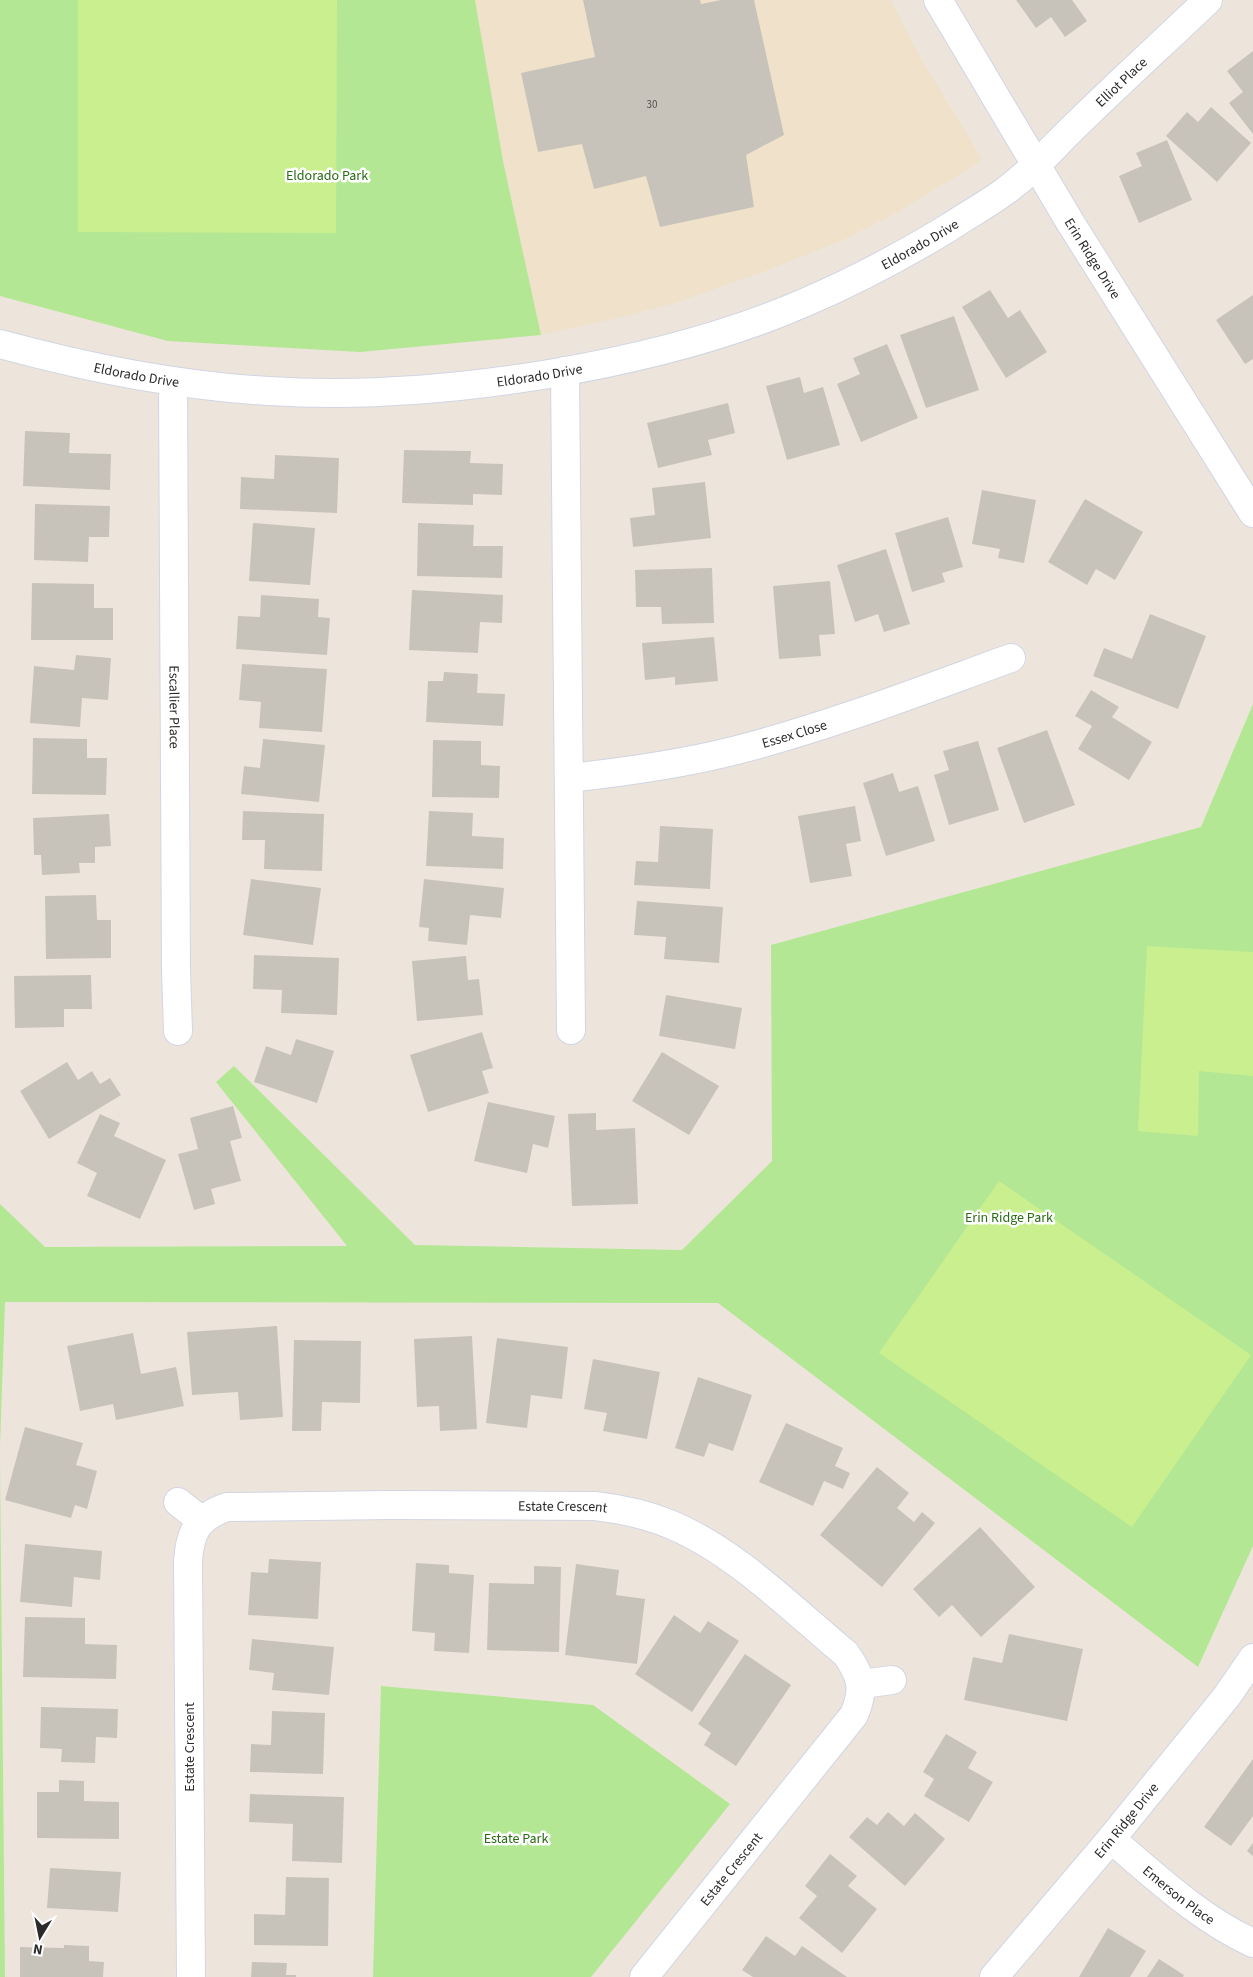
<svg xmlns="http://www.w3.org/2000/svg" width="1253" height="1977" viewBox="0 0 1253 1977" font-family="'Source Sans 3',sans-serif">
  <rect width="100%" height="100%" fill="#ede5db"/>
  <path fill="#f0e2ca" d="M475 0H891L919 55 981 157 980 162 898 212 843 240 771 269 676 303 613 319 541 335 503 161Z"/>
  <g fill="#b3e794">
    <path d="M0 0H475L503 161 541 335 360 352 168 341 0 296Z"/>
    <path d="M1253 704V1546L1198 1667 718 1303 5 1302 0 1446V1204L45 1247 347 1246 216 1082 234 1066 415 1245 682 1250 772 1161 771 945 1201 827Z"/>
    <path d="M0 1462 5 1977H0Z"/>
    <path d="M381 1686 593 1705 730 1804 591 1977H373Z"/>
  </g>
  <g fill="#caef8f">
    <path d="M78 0H337L336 233 78 232Z"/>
    <path d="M1147 946 1253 952V1076L1199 1071 1198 1136 1138 1131Z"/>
    <path d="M999 1181 1251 1355 1132 1527 879 1353Z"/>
  </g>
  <g fill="#c8c3ba">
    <path d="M583 0H700L701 4 721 0H754L784 135 746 155 754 207 660 227 646 176 594 189 582 144 538 152 521 73 595 57Z"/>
    <path d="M1016 0H1072L1087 21 1065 37 1051 17 1036 28Z"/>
    <path d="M1253 51V134L1229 103 1243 92 1227 71Z"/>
    <path d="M1211 107 1251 143 1217 182 1166 136 1187 112 1198 122Z"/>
    <path d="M1167 140 1192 200 1139 223 1119 176 1142 166 1136 153Z"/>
    <path d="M990 290 1008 318 1020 310 1047 352 1006 378 962 307Z"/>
    <path d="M1253 295V359L1245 364 1216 320Z"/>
    <path d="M954 316 979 390 926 408 900 335Z"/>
    <path d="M887 344 918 418 861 442 837 384 860 374 853 358Z"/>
    <path d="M800 377 804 393 823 387 840 445 787 460 766 386Z"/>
    <path d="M728 403 735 433 708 440 712 455 658 468 647 423Z"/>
    <path d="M25 431 70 433 69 453 111 454 110 490 23 486Z"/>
    <path d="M404 450 471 451 470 463 503 464 502 495 473 494V505L402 503Z"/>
    <path d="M275 455 339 458 337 513 240 509 241 477 274 479Z"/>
    <path d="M705 482 711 538 633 547 630 518 655 515 652 488Z"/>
    <path d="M982 490 1036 500 1024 563 998 558 1000 549 972 544Z"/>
    <path d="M1085 499 1143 532 1115 580 1096 569 1087 585 1048 562Z"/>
    <path d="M35 504 110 506 109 537H89L88 562 34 560Z"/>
    <path d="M948 517 963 567 942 573 945 582 912 592 895 533Z"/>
    <path d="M253 523 315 528 310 585 249 581Z"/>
    <path d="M418 523 474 525 473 546H503L502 578 417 576Z"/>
    <path d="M886 549 910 624 884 632 878 614 855 622 837 565Z"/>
    <path d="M712 568 714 623 662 624 661 607H636L635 570Z"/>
    <path d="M830 581 835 634 819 635 821 656 779 659 773 586Z"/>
    <path d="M32 583 94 584V608H113V640H31Z"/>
    <path d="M412 590 503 595 502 623 480 622 478 653 409 650Z"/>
    <path d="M261 595 319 599 318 617 330 618 327 655 236 649 238 616 260 617Z"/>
    <path d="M1150 614 1206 636 1178 709 1093 676 1104 648 1132 659Z"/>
    <path d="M714 637 718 681 675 685V677L645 680 642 643Z"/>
    <path d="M76 655 111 658 108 700 82 698 80 727 30 723 34 666 74 670Z"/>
    <path d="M242 664 327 669 322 732 259 728 261 702 239 700Z"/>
    <path d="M444 672 478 674 477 693 505 694 503 726 426 722 428 681H443Z"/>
    <path d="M1091 690 1119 707 1112 717 1152 742 1129 780 1078 749 1092 726 1075 716Z"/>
    <path d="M1047 730 1075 805 1024 823 997 748Z"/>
    <path d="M33 738 87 739V758H107L106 795 32 794Z"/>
    <path d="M263 739 325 745 319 802 241 794 244 766 260 768Z"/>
    <path d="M433 740 481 741V765L500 766 499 798 432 797Z"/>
    <path d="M978 741 999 810 949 825 934 775 949 770 943 751Z"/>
    <path d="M893 773 899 792 918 786 935 841 886 856 863 783Z"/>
    <path d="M855 806 861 841 846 844 852 876 810 883 798 816Z"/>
    <path d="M243 811 324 814 322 871 264 869 265 840H242Z"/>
    <path d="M429 811 473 813 472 836 504 838 503 869 426 866Z"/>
    <path d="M109 814 111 846 95 847V863H79L80 873 42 875 41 855H34L33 818Z"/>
    <path d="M660 826 713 829 710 889 634 885 636 861 658 862Z"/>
    <path d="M251 879 321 888 313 945 243 935Z"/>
    <path d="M424 879 504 888 501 918 470 915 467 945 428 941 429 928 419 927Z"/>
    <path d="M96 895 97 920H111V958L46 959 45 896Z"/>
    <path d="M637 901 723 907 719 963 664 959 666 937 634 935Z"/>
    <path d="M254 955 339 958 337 1015 281 1013 282 990 253 989Z"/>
    <path d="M466 956 468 980 479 979 483 1015 417 1021 412 961Z"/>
    <path d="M91 975 92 1009H64V1027L15 1028 14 976Z"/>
    <path d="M666 995 742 1008 735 1049 659 1036Z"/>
    <path d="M482 1032 493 1068 482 1071 489 1093 428 1112 410 1055Z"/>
    <path d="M296 1039 334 1051 317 1103 254 1082 266 1046 291 1055Z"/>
    <path d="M662 1052 719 1086 689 1135 632 1101Z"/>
    <path d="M67 1062 78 1080 92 1071 100 1084 110 1078 121 1095 49 1139 20 1091Z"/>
    <path d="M488 1102 555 1116 548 1148 533 1144 527 1173 474 1161Z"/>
    <path d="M233 1106 242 1138 230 1141 241 1181 211 1189 215 1204 194 1210 178 1154 198 1149 190 1118Z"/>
    <path d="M596 1113V1130L635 1128 638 1204 572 1206 568 1114Z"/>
    <path d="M100 1114 120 1123 114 1136 166 1160 140 1219 87 1196 97 1173 77 1163Z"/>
    <path d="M277 1326 283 1417 240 1420 238 1392 192 1395 187 1332Z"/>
    <path d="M133 1333 141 1374 176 1367 184 1406 116 1420 113 1404 80 1411 67 1346Z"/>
    <path d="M472 1336 477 1429 440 1431 439 1406 417 1407 414 1339Z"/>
    <path d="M497 1338 568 1347 562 1399 531 1395 527 1428 486 1423Z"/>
    <path d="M294 1340 361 1341 360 1403 322 1402 321 1431H292Z"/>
    <path d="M593 1359 660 1372 647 1439 603 1431 607 1413 584 1409Z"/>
    <path d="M698 1377 752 1395 733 1451 709 1443 704 1457 675 1448Z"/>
    <path d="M786 1423 843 1448 835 1466 850 1473 843 1489 824 1481 813 1506 759 1482Z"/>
    <path d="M25 1427 83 1443 76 1465 97 1471 87 1509 75 1505 71 1518 5 1500Z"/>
    <path d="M877 1467 909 1493 897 1508 914 1522 922 1512 935 1523 882 1587 820 1535Z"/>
    <path d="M980 1527 1035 1587 981 1637 952 1605 939 1617 913 1589Z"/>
    <path d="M25 1544 102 1551 100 1580 74 1577 72 1607 20 1602Z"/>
    <path d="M269 1559 321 1562 318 1619 248 1615 251 1572 268 1573Z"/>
    <path d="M416 1563 449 1565V1573L474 1575 469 1653 434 1651 435 1633 412 1631Z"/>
    <path d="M576 1564 619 1570 616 1595 645 1599 637 1664 565 1655Z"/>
    <path d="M534 1566 561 1567 559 1652 487 1650 489 1583 534 1584Z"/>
    <path d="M674 1615 700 1633 708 1621 739 1641 692 1712 635 1674Z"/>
    <path d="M25 1617 85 1618V1644L117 1645 116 1679 23 1677Z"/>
    <path d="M1009 1634 1083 1649 1067 1721 964 1700 973 1657 1002 1663Z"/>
    <path d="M252 1639 334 1647 329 1695 272 1690 274 1673 249 1670Z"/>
    <path d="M745 1654 791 1685 736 1766 704 1745 711 1733 698 1724Z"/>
    <path d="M41 1707 118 1709 117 1738 96 1737 95 1763 61 1762 62 1749 40 1748Z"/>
    <path d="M272 1711 325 1713 323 1774 250 1772 251 1744 271 1745Z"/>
    <path d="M946 1734 977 1752 968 1768 993 1782 969 1822 924 1796 934 1779 923 1772Z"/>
    <path d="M1253 1759V1816L1231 1846 1204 1827Z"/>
    <path d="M59 1780 84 1781V1801L119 1802V1839L37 1838V1792H59Z"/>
    <path d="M250 1794 344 1797 342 1863 292 1861 293 1824 249 1822Z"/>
    <path d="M888 1812 904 1826 915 1813 945 1839 905 1886 849 1837 867 1817 877 1825Z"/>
    <path d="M1253 1843V1856L1247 1851Z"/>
    <path d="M830 1854 857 1876 848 1886 877 1909 842 1953 799 1918 817 1896 805 1886Z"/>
    <path d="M50 1868 121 1872 118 1912 47 1908Z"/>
    <path d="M286 1877 329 1878 328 1946 254 1945V1914L285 1915Z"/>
    <path d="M1108 1928 1146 1951 1130 1977H1079Z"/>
    <path d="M766 1936 795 1956 802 1946 847 1977H753L742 1970Z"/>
    <path d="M64 1945 89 1946V1961L104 1962 103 1977H20V1947L64 1948Z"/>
    <path d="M1159 1959 1184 1975 1183 1977H1147Z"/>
    <path d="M252 1962 287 1963 286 1975H296V1977H251Z"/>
  </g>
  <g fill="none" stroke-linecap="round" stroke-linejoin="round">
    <defs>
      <g id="minor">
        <path id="s1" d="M938 0 1070 222 1253 513"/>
        <path id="s2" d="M0 344C88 368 178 386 269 391 363 397 457 389 549 374 637 359 724 338 806 302 855 281 902 256 948 228 966 216 986 205 1004 192 1032 172 1053 147 1077 124 1120 82 1165 41 1208 0"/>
        <path d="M565 371 571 1030"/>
        <path id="s3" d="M173 382 176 970 178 1031"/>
        <path id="s4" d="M569 778C625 772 682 764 737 750 830 726 920 691 1011 658"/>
        <path d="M178 1502 202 1521"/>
        <path d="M862 1684 892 1680"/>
        <path id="s5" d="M1111 1839C1155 1876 1200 1919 1253 1943"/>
        <path id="s6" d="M191 1977 188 1561C190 1531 198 1517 227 1507L390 1505 595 1506C621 1509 648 1515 672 1525 736 1552 793 1610 846 1654 862 1677 865 1689 854 1715L644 1977"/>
        <path id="s7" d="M994 1977 1111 1839 1227 1696 1253 1658"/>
      </g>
    </defs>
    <use href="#minor" stroke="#d1d5e4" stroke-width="30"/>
    <use href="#minor" stroke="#fff" stroke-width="28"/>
  </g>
  <g text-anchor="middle" stroke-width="5" stroke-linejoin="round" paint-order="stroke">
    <g font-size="11" fill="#52504e">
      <text x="652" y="108">30</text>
    </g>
    <g font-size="14" fill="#2a2a2a" stroke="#fff">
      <text dy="5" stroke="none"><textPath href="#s2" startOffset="1210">Elliot Place</textPath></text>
      <text dy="5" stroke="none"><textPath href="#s2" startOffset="950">Eldorado Drive</textPath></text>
      <text dy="5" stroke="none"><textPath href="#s1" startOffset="301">Erin Ridge Drive</textPath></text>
      <text dy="5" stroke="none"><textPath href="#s2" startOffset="140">Eldorado Drive</textPath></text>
      <text dy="5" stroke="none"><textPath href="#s2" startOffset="545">Eldorado Drive</textPath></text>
      <text dy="5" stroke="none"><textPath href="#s3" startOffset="325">Escallier Place</textPath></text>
      <text dy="5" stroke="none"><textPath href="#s4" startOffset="230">Essex Close</textPath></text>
      <text dy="5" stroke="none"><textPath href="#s6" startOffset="824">Estate Crescent</textPath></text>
      <text transform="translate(189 1747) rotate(-90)" y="5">Estate Crescent</text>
      <text dy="5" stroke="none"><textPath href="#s7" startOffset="205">Erin Ridge Drive</textPath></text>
      <text transform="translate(731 1869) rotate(-51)" y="5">Estate Crescent</text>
      <text dy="5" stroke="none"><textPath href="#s5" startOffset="88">Emerson Place</textPath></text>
    </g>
    <g font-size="14" fill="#2a6c15" stroke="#fff">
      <text x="327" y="180">Eldorado Park</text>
      <text x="1009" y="1222">Erin Ridge Park</text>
      <text x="516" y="1843">Estate Park</text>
    </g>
  </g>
  <g transform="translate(40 1937) rotate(190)" stroke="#ffffff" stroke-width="4" paint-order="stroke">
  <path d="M0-4L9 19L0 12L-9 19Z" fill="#2a2a2a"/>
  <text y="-8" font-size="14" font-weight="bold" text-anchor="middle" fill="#2a2a2a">N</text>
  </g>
</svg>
